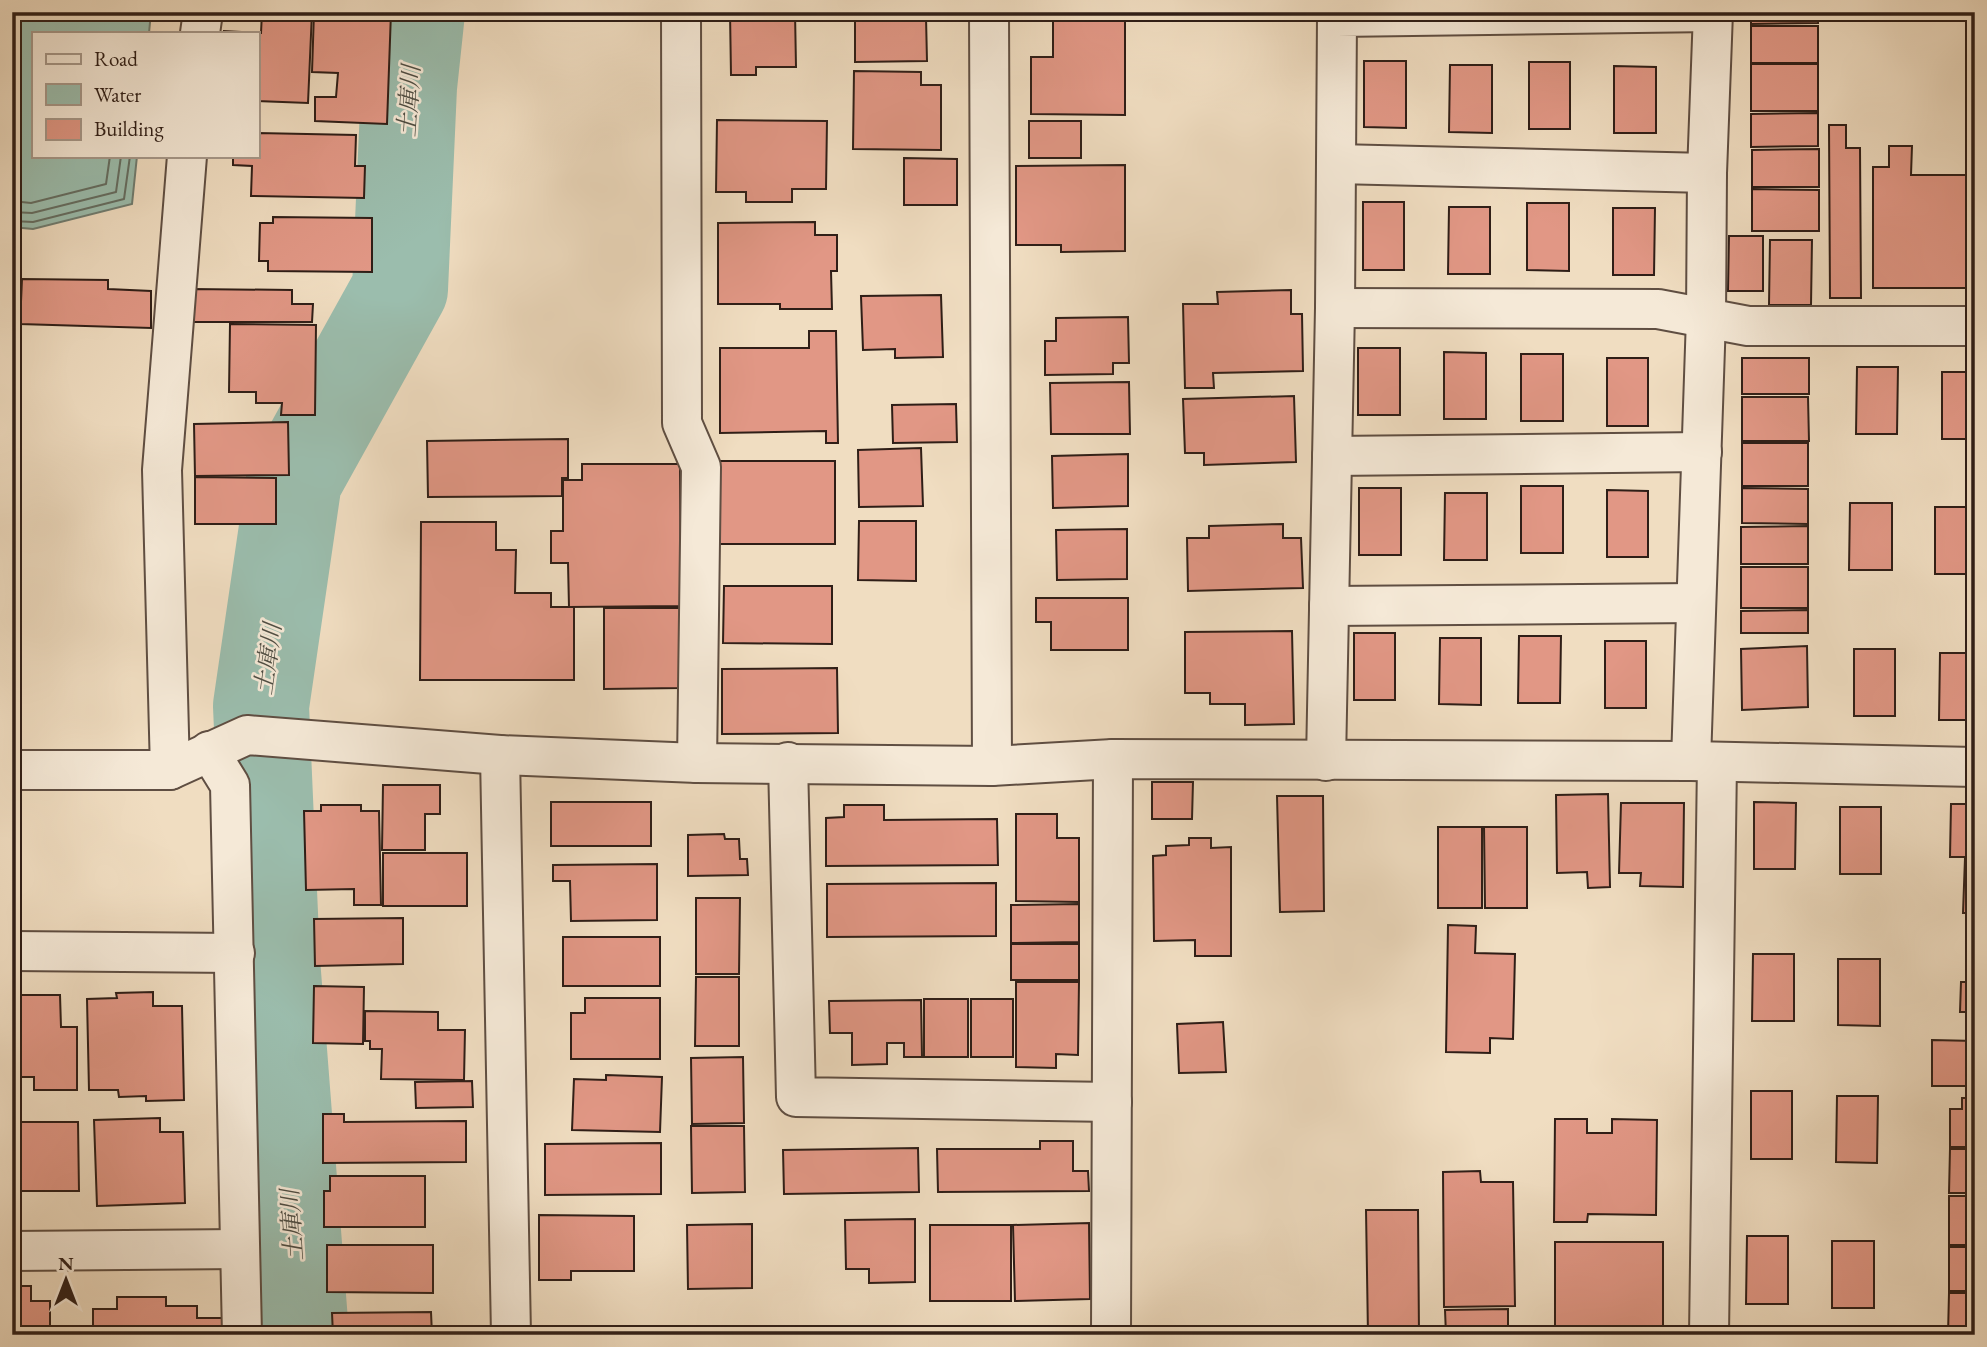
<svg xmlns="http://www.w3.org/2000/svg" width="1987" height="1347" viewBox="0 0 1987 1347" font-family="'EB Garamond','Noto Serif JP',serif">
  <rect width="100%" height="100%" fill="#f0ddc1"/>
  <filter id="stains"><feTurbulence type="fractalNoise" baseFrequency=".00286" numOctaves="4"/><feColorMatrix values="0 0 0 0 .2 0 0 0 0 .09 0 0 0 0 .02 0 0 0 .5 -.17"/></filter>
  <radialGradient id="worn" r=".72"><stop offset=".6" stop-color="#630" stop-opacity="0"/><stop offset="1" stop-color="#630" stop-opacity=".3"/></radialGradient>
  <path fill="#9bbdad" stroke="#707d71" stroke-width="2" d="M12 12H151L149 33H33V156H137L132 204 33 229 12 227Z"/>
  <g fill="none" stroke-linecap="round" stroke-linejoin="round">
    <g stroke="#656e62" stroke-width="2">
      <path d="M12 201 31 203 106 184 110 156"/>
      <path d="M12 212 32 213 116 192 121 156"/>
      <path d="M12 221 33 222 124 199 130 156"/>
    </g>
    <path stroke="#9bbdad" stroke-width="96" d="M301 1335 272 960 261 706 294 480 400 289 409 87 417 12"/>
  </g>
  <g fill="#e19785" stroke="#2f1e17" stroke-width="2">
    <path d="M262 12H312L308 103 257 101V33H224V31L261 33Z"/>
    <path d="M314 12H391L387 124 315 121V97H336L338 73 312 72Z"/>
    <path d="M730 12H795L796 67H756V75H731Z"/>
    <path d="M855 12H934V17H926L927 61 855 62Z"/>
    <path d="M1751 12H1818V23L1751 24Z"/>
    <path d="M1053 20H1125V115L1031 114V57H1053Z"/>
    <rect x="1751" y="26" width="67" height="37"/>
    <path d="M1364 61H1406V128L1364 127Z"/>
    <rect x="1529" y="62" width="41" height="67"/>
    <rect x="1751" y="64" width="67" height="47"/>
    <path d="M1450 65H1492V133L1449 132Z"/>
    <path d="M1614 66 1656 67V133H1614Z"/>
    <path d="M854 71 921 72V85H941V150L853 149Z"/>
    <path d="M1818 113V146L1751 147V114Z"/>
    <path d="M717 120 827 121 826 189H792V202H746V192H716Z"/>
    <rect x="1029" y="121" width="52" height="37"/>
    <path d="M1829 125H1846V148H1860L1861 298H1830Z"/>
    <path d="M257 133 356 135 355 166H365L364 198 251 196 252 166 233 165V156H257Z"/>
    <path d="M1889 146H1912L1911 175H1975V288H1873V167H1889Z"/>
    <path d="M1819 149V187H1752V150Z"/>
    <path d="M904 158 957 159V205H904Z"/>
    <path d="M1125 165V251L1061 252V245H1016V166Z"/>
    <path d="M1752 189 1819 190V231H1752Z"/>
    <rect x="1363" y="202" width="41" height="68"/>
    <path d="M1527 203H1569V271L1527 270Z"/>
    <path d="M1449 207H1490V274H1448Z"/>
    <path d="M1613 208H1655L1654 275H1613Z"/>
    <path d="M273 217 372 218V272L268 271V261H259L260 223H273Z"/>
    <path d="M815 222V235H837V271H831L832 309H780V304H718V223Z"/>
    <path d="M1729 236H1763V291H1728Z"/>
    <path d="M1770 240H1812L1811 305H1769Z"/>
    <path d="M12 278H19L18 322 12 321Z"/>
    <path d="M22 279 108 280V289L151 291V328L20 324Z"/>
    <path d="M191 289 292 290V304H313L312 322H190Z"/>
    <path d="M1291 290V314H1302L1303 371 1213 373 1214 388H1185L1183 304H1218L1217 292Z"/>
    <path d="M941 295 943 357 895 358V349L863 350 861 296Z"/>
    <path d="M1128 317 1129 363H1113V374L1045 375V341H1056V318Z"/>
    <path d="M230 324 316 325 315 415H281L282 403H256V392H229Z"/>
    <path d="M809 331H836L838 443H826V431L720 433V348H809Z"/>
    <rect x="1358" y="348" width="42" height="67"/>
    <path d="M1444 352 1486 353V419H1444Z"/>
    <rect x="1521" y="354" width="42" height="67"/>
    <rect x="1607" y="358" width="41" height="68"/>
    <rect x="1742" y="358" width="67" height="36"/>
    <path d="M1857 367H1898L1897 434H1856Z"/>
    <rect x="1942" y="372" width="33" height="67"/>
    <path d="M1129 382 1130 434H1051L1050 383Z"/>
    <path d="M1294 396 1296 462 1204 465V453H1185L1183 399Z"/>
    <path d="M1742 397H1808L1809 441H1742Z"/>
    <path d="M956 404 957 442 893 443 892 405Z"/>
    <path d="M288 422 289 475 195 476 194 424Z"/>
    <path d="M568 439V478H562V496L428 497 427 441Z"/>
    <rect x="1742" y="443" width="66" height="43"/>
    <path d="M921 448 923 506 859 507 858 450Z"/>
    <path d="M1128 454V506L1053 508 1052 456Z"/>
    <rect x="716" y="461" width="119" height="83"/>
    <path d="M582 464H680L681 606 569 607 568 563H551V531H563V480H582Z"/>
    <path d="M195 477 276 478V524H195Z"/>
    <rect x="1521" y="486" width="42" height="67"/>
    <rect x="1359" y="488" width="42" height="67"/>
    <path d="M1742 488 1808 489V524L1742 523Z"/>
    <path d="M1607 490 1648 491V557H1607Z"/>
    <path d="M1445 493H1487V560H1444Z"/>
    <path d="M1850 503H1892V570H1849Z"/>
    <rect x="1935" y="507" width="40" height="67"/>
    <path d="M859 521H916V581L858 580Z"/>
    <path d="M421 522H496V550H516L515 593H551V607H574V680H420Z"/>
    <path d="M1283 524V538H1301L1303 588 1188 591 1187 538H1209V526Z"/>
    <path d="M1808 526V564H1741V527Z"/>
    <path d="M1127 529V579L1057 580 1056 530Z"/>
    <rect x="1741" y="567" width="67" height="41"/>
    <path d="M724 586H832V644L723 643Z"/>
    <path d="M1036 598H1128V650H1051V622H1036Z"/>
    <path d="M604 608H680L681 688 604 689Z"/>
    <path d="M1808 610V633H1741V611Z"/>
    <path d="M1292 631 1294 724 1245 725V704H1210V693H1185V632Z"/>
    <rect x="1354" y="633" width="41" height="67"/>
    <path d="M1519 636H1561L1560 703H1518Z"/>
    <path d="M1440 638H1481V705L1439 704Z"/>
    <rect x="1605" y="641" width="41" height="67"/>
    <path d="M1807 646 1808 707 1742 710 1741 649Z"/>
    <rect x="1854" y="649" width="41" height="67"/>
    <path d="M1940 653H1975V720H1939Z"/>
    <path d="M837 668 838 733 722 734V669Z"/>
    <path d="M1152 782H1193L1192 819H1152Z"/>
    <path d="M383 785H440V814H425V850H382Z"/>
    <path d="M1608 794 1610 887 1588 888 1587 872 1557 873 1556 795Z"/>
    <path d="M1277 796H1323L1324 911 1280 912Z"/>
    <rect x="551" y="802" width="100" height="44"/>
    <path d="M1754 802 1796 803 1795 869H1754Z"/>
    <path d="M1621 803H1684L1683 887 1640 886 1641 873H1619Z"/>
    <path d="M1951 804H1975V857H1950Z"/>
    <path d="M321 805H361V811H379L381 905H354V889L306 890 304 811H321Z"/>
    <path d="M844 805H884V820L997 819 998 865 826 866V818L844 817Z"/>
    <rect x="1840" y="807" width="41" height="67"/>
    <path d="M1016 814H1057V838H1079V902L1016 901Z"/>
    <rect x="1438" y="827" width="44" height="81"/>
    <path d="M1484 827H1527V908H1485Z"/>
    <path d="M724 834 725 839H739L740 859H747L748 875 688 876V835Z"/>
    <path d="M1189 838H1211V848L1231 847V956H1195V940L1154 941 1153 856 1166 855V846L1189 845Z"/>
    <rect x="383" y="853" width="84" height="53"/>
    <path d="M1965 858 1975 859V913H1963Z"/>
    <path d="M657 864V920L571 921 570 881H553V865Z"/>
    <path d="M996 883V936L827 937V884Z"/>
    <path d="M696 898H740L739 974H696Z"/>
    <path d="M1079 904V942L1011 943V905Z"/>
    <path d="M403 918V964L315 966 314 919Z"/>
    <rect x="1968" y="924" width="7" height="42"/>
    <path d="M1448 925 1476 926 1475 953 1515 954 1513 1039 1490 1038V1053L1446 1052Z"/>
    <rect x="563" y="937" width="97" height="49"/>
    <rect x="1011" y="944" width="68" height="36"/>
    <path d="M1753 954H1794V1021H1752Z"/>
    <path d="M1838 959H1880V1026L1838 1025Z"/>
    <path d="M696 977H739V1046H695Z"/>
    <path d="M1016 982H1079L1078 1055 1056 1054V1068L1016 1067Z"/>
    <path d="M1961 982H1975V1012H1960Z"/>
    <path d="M12 986H16L17 995H60L61 1027H77V1090H34V1077H12Z"/>
    <path d="M314 986 364 987 363 1044 313 1043Z"/>
    <path d="M153 992V1006H182L184 1100 146 1101V1096L119 1097 118 1090H89L87 999 117 998 116 993Z"/>
    <path d="M585 998H660V1059H571V1013H585Z"/>
    <rect x="924" y="999" width="44" height="58"/>
    <rect x="971" y="999" width="42" height="58"/>
    <path d="M921 1000 922 1057H904V1043H887V1064L852 1065V1033H830L829 1001Z"/>
    <path d="M365 1011 438 1012V1030H465L464 1080 381 1079 382 1049H370V1041H365Z"/>
    <path d="M1223 1022 1226 1072 1179 1073 1177 1024Z"/>
    <path d="M1932 1040 1975 1041V1086H1932Z"/>
    <path d="M743 1057 744 1123 692 1124 691 1058Z"/>
    <path d="M606 1075 662 1077 660 1132 572 1130 574 1079 606 1080Z"/>
    <path d="M472 1081 473 1107 416 1108 415 1082Z"/>
    <rect x="1751" y="1091" width="41" height="68"/>
    <path d="M1837 1096H1878L1877 1163 1836 1162Z"/>
    <path d="M1962 1098H1975V1147H1950V1109H1962Z"/>
    <path d="M323 1114H344V1122L466 1121V1162L323 1163Z"/>
    <path d="M160 1118V1132H183L185 1203 97 1206 94 1120Z"/>
    <path d="M1555 1119H1587V1133H1612V1119L1657 1120 1656 1215 1588 1214 1587 1222H1554Z"/>
    <path d="M12 1122H78L79 1191H19V1202H12Z"/>
    <path d="M691 1126H744L745 1192 692 1193Z"/>
    <path d="M1040 1141H1073V1171H1088L1089 1191 938 1192 937 1149H1040Z"/>
    <path d="M661 1143V1194L545 1195V1144Z"/>
    <path d="M918 1148 919 1192 784 1194 783 1150Z"/>
    <path d="M1950 1149H1975V1193H1949Z"/>
    <path d="M1480 1171 1481 1182H1513L1515 1306 1444 1307 1443 1172Z"/>
    <path d="M330 1176H425V1227H324V1191H330Z"/>
    <rect x="1949" y="1196" width="26" height="49"/>
    <path d="M1366 1210H1418L1419 1335H1368Z"/>
    <path d="M539 1215 634 1216V1271H571V1280H539Z"/>
    <path d="M915 1219V1282L869 1283V1269H846L845 1220Z"/>
    <path d="M1089 1223 1090 1299 1015 1301 1013 1225Z"/>
    <path d="M752 1224V1288L688 1289 687 1225Z"/>
    <rect x="930" y="1225" width="81" height="76"/>
    <path d="M1747 1236H1788V1304H1746Z"/>
    <rect x="1832" y="1241" width="42" height="67"/>
    <rect x="1555" y="1242" width="108" height="93"/>
    <path d="M327 1245H433V1293L327 1292Z"/>
    <rect x="1949" y="1247" width="26" height="44"/>
    <path d="M12 1286H31V1301H50V1335H12Z"/>
    <path d="M1949 1293H1975V1335H1948Z"/>
    <path d="M117 1297H166V1306H197V1318H227V1335H93V1309H117Z"/>
    <path d="M1508 1309V1335H1446L1445 1310Z"/>
    <path d="M431 1312 432 1335H333L332 1313Z"/>
  </g>
  <g fill="none" stroke-linecap="round" stroke-linejoin="round">
    <defs>
      <g id="minor">
        <path d="M681 12 682 423 701 467 697 763"/>
        <path d="M989 12 992 766"/>
        <path d="M200 33 203 12"/>
        <path d="M1336 164 1707 173"/>
        <path d="M1335 308 1658 309 1748 326H1975"/>
        <path d="M1332 456 1702 452"/>
        <path d="M1329 606 1696 603"/>
        <path d="M209 751 230 785 242 1335"/>
        <path d="M500 755 511 1335"/>
        <path d="M1326 761 1335 308 1337 17 1713 12"/>
        <path d="M1691 761 1706 318 1707 173 1713 12"/>
        <path d="M788 762 796 1097 1112 1102"/>
        <path d="M12 770H170L247 735 500 755 697 763 992 766 1113 759 1691 761 1975 767"/>
        <path d="M170 770 162 470 187 156"/>
        <path d="M12 951 235 953"/>
        <path d="M12 1251 240 1249"/>
        <path d="M1111 1335 1113 759"/>
        <path d="M1709 1335 1717 762"/>
      </g>
    </defs>
    <use href="#minor" stroke="#5f4e42" stroke-width="42"/>
    <use href="#minor" stroke="#f5e9d7" stroke-width="38"/>
  </g>
  <g text-anchor="middle" stroke-width="5" stroke-linejoin="round" paint-order="stroke">
    <g font-size="24" font-style="italic" fill="#4f4e44" stroke="#f5e9d7">
      <text transform="translate(409 101) rotate(-86)" y="8">土庫川</text>
      <text transform="translate(268 659) rotate(-82)" y="8">土庫川</text>
      <text transform="translate(292 1225) rotate(-94)" y="8">土庫川</text>
    </g>
  </g>
  <rect width="1987" height="1347" fill="none" stroke="#f0ddc1" stroke-width="42"/>
  <rect x="14" y="14" width="1959" height="1319" fill="none" stroke="#2f1e17" stroke-width="3.5"/>
  <rect x="21" y="21" width="1945" height="1305" fill="none" stroke="#2f1e17" stroke-width="2"/>
  <rect x="32" y="32" width="228" height="126" fill="#f5e9d7" stroke="#a6988a" stroke-width="2"/>
  <rect x="46" y="54" width="35" height="10" fill="#f5e9d7" stroke="#a6988a" stroke-width="2"/>
  <text x="94" y="66" font-size="21" fill="#2f1e17">Road</text>
  <rect x="46" y="84" width="35" height="21" fill="#9bbdad" stroke="#a6988a" stroke-width="2"/>
  <text x="94" y="102" font-size="21" fill="#2f1e17">Water</text>
  <rect x="46" y="119" width="35" height="21" fill="#e19785" stroke="#a6988a" stroke-width="2"/>
  <text x="94" y="136" font-size="21" fill="#2f1e17">Building</text>
  <g transform="translate(66 1280)" stroke="#f5e9d7" stroke-width="5" paint-order="stroke">
  <path d="M0-5L12 26L0 18L-12 26Z" fill="#2f1e17"/>
  <text y="-10" font-size="19" font-weight="bold" text-anchor="middle" fill="#2f1e17">N</text>
  </g>
  <rect width="100%" height="100%" filter="url(#stains)"/>
  <rect width="100%" height="100%" fill="url(#worn)"/>
</svg>
